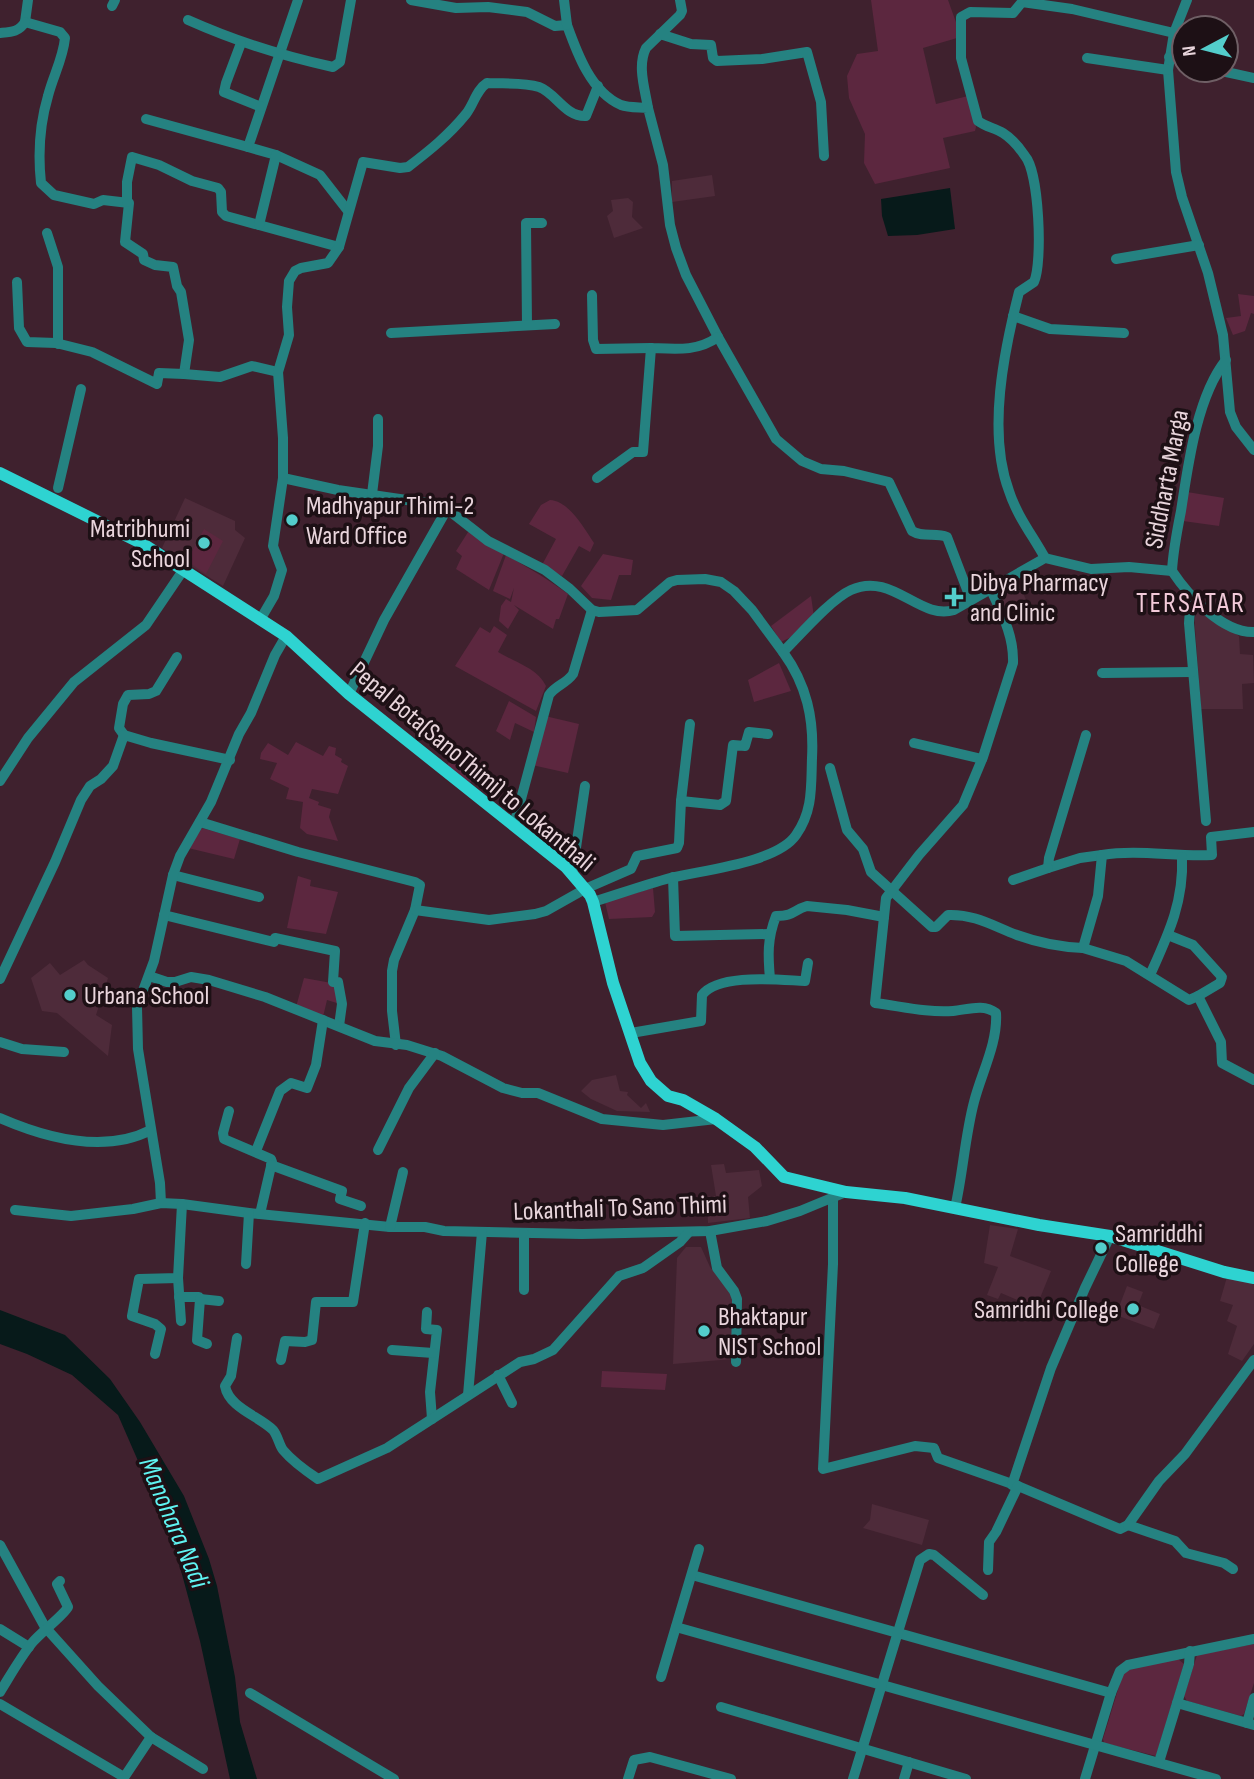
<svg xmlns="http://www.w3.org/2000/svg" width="1254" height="1779" viewBox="0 0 1254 1779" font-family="'Sofia Sans Condensed',sans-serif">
  <rect width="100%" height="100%" fill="#3f212e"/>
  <g fill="#4e2b3a">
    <path d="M712 175 715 196 672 202V181Z"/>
    <path d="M628 198 633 202 632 217 643 228 614 238 607 216 613 211 611 200Z"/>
    <path d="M185 498 235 521V530L245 538 223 586 162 548Z"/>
    <path d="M1017 579 1027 602 1004 613 994 592Z"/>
    <path d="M1199 610 1239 636 1240 654 1253 655 1254 683 1242 684 1243 709H1201L1195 627V617Z"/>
    <path d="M84 960 88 965 108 978 96 1015 112 1025 108 1056 57 1013 42 1011 31 978 50 963 60 975Z"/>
    <path d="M616 1075 620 1091 628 1092 627 1095 641 1108 646 1103 650 1112 617 1111 591 1099 581 1091 592 1080Z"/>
    <path d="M724 1164 726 1173 759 1170 762 1186 748 1197 750 1218 708 1223 707 1196H716L711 1165Z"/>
    <path d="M990 1225 1018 1229 1010 1256 1051 1271 1036 1308 1001 1293 998 1299 987 1295 998 1267 984 1263Z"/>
    <path d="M686 1247H701L710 1267 732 1293 733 1359 673 1364 677 1258Z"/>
    <path d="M1227 1277 1254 1284V1344L1242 1361 1228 1354 1237 1326 1227 1321 1233 1305 1220 1301Z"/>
    <path d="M1127 1286 1143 1292 1138 1305 1160 1314 1154 1329 1116 1315Z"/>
    <path d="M872 1504 929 1520 922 1545 863 1528 870 1520Z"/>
  </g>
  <g fill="#5c273f">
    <path d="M871 0H948L957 25V38L923 48 936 104 968 96 976 127 975 131 943 138 950 168 875 184 864 163 865 134 849 98 847 76 857 54 878 51Z"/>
    <path d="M1238 294 1254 296V314L1251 313 1245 331 1233 335 1226 318 1241 316Z"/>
    <path d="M1187 492 1224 498 1219 526 1183 521Z"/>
    <path d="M550 500C569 501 584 528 594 543L590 552 579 546 562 576 542 565 556 539 529 524 541 505Z"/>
    <path d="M204 529 223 541 206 574 187 561Z"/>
    <path d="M470 529 504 553 489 590 456 569 462 556 456 551Z"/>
    <path d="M603 554 633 560 631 575H619L611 600 592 598 581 586Z"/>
    <path d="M506 555C527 567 548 579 568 594L559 619H556L553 629 514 605 519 610 508 629 499 621 501 606 506 599 511 602 514 588 510 599 493 591Z"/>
    <path d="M811 596 814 617 791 637 781 642 771 626Z"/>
    <path d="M494 626 507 635 498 652C514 662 538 668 546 686L536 711 455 666 480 627 490 633Z"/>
    <path d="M779 663 791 691 754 702 748 680Z"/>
    <path d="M509 701 536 717 534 732 515 723 510 740 496 731Z"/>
    <path d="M545 716 579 724 568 773 532 765Z"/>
    <path d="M296 742 323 756 329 746 336 748 335 755 342 759 341 762 348 766 338 794 312 789 309 798 319 802 318 805 331 809 329 817 338 841 307 834 300 828 303 802 286 799 289 788 270 779 277 763 260 759 261 753 268 743 288 755Z"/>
    <path d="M456 750 479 766 469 785 446 767Z"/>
    <path d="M202 828 240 839 234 859 188 848Z"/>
    <path d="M298 876 311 880 310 886 338 892 326 934 287 928Z"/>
    <path d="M653 888 655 912 652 917 609 919 605 902Z"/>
    <path d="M304 978 337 984 340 1004 327 1000 323 1017 296 1007Z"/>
    <path d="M602 1371 667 1374 665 1390 601 1387Z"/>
    <path d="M1254 1644V1683L1244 1714 1241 1716 1187 1701 1184 1696 1197 1655Z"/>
    <path d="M1178 1659 1184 1664 1156 1756 1104 1743 1103 1739 1124 1670Z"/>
  </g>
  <g fill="#071a1a">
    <path d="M950 188 955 229 917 235 888 236 882 216 881 199Z"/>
    <path d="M0 1310 65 1335 110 1379 140 1422 184 1496 209 1559 217 1586 235 1677 240 1722 257 1779H230L200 1641 173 1541 118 1415 72 1375 27 1354 0 1344Z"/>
  </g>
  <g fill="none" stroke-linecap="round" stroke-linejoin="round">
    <g stroke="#258281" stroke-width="10">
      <path d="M28 0 25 22 60 32 65 38C63 59 53 76 48 96 40 123 38 155 41 183L54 195 94 204 103 200 129 203 125 242 143 254 144 260 155 265 173 267 177 286 181 292 189 340 184 374 220 377 252 366 278 372"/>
      <path d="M298 0 248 147 276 155 320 175 348 211"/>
      <path d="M411 0 456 8 488 7 527 12 555 26 567 25C577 53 591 92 621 105 629 108 640 107 648 108L663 165 670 225 676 248 686 275 718 337 776 439 802 461 821 469 844 471 889 482 912 531C923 538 936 532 947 537L971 600"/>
      <path d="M564 0 567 25"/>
      <path d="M1187 0 1174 33 1168 70 1176 172 1182 197 1208 273 1223 335 1230 412 1236 427 1254 450"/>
      <path d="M112 6 115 0"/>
      <path d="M188 20C235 41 282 56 333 67L340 62 351 0"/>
      <path d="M0 33C11 32 19 32 25 22"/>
      <path d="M660 34 691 44 711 45 713 58 717 61 762 59 807 52 821 102 824 156"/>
      <path d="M241 43 226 83 224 92 261 107"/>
      <path d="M1169 57 1184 61"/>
      <path d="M1087 58 1168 70"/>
      <path d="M1217 70 1254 78"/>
      <path d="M648 108C645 89 637 66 646 48L680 15 682 11 680 0"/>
      <path d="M146 119 248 147"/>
      <path d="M127 202V182L132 157 159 165 192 181 218 188 221 192 222 212 226 216 339 247"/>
      <path d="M259 225 276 155"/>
      <path d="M47 233 58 267V344"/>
      <path d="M1116 259 1199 245"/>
      <path d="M17 282 19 328 27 342 56 343 92 352 157 384 159 373 184 374"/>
      <path d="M592 295 593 340 596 349 651 348"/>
      <path d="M1013 316 1050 329 1124 333"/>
      <path d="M527 325 526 223H542"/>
      <path d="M391 333 555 324"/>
      <path d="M283 478 338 490 427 503 447 509 488 541 545 570 570 589 592 610 599 612 637 610 670 582 677 580 705 579 721 582 734 591 752 610 783 652C800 635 831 599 851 590 892 571 920 621 954 610L1045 558 1091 569 1129 567 1172 571"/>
      <path d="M597 478 633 452H643L651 348C675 349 697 352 718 337"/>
      <path d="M58 488 81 389"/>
      <path d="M372 494 378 446V419"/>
      <path d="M1045 558C1033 536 1017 516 1009 491 987 432 1004 351 1019 292L1034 282C1043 262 1039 172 1025 156 1019 147 1011 138 1003 133 995 128 986 127 978 121L961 58V17L970 12 1013 13 1022 2 1072 9 1174 33"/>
      <path d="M1172 571C1173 551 1177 531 1181 511 1188 465 1197 396 1226 360"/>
      <path d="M1172 571C1188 595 1222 633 1254 632"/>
      <path d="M1196 601 1190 609 1189 623 1206 821"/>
      <path d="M260 620 274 596 282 570 273 546 283 478V438L278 372 289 335 287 307 289 281 295 271 301 268 328 263 339 247 363 162 400 168 408 167C429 151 449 135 466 114 474 104 476 90 487 83 504 84 523 82 539 87 556 93 565 117 586 116L598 86"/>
      <path d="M1102 673 1192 672"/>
      <path d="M349 694 384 620 447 509"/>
      <path d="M124 735 119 728 123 704 128 695 149 694 156 691 177 657"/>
      <path d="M1086 735 1049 858 1048 868 1080 858 1102 855"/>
      <path d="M914 743 982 759"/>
      <path d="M830 768 847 830 863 849 871 872 932 927H936L948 915C975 914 993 926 1017 935 1039 943 1060 947 1083 948"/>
      <path d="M0 781 28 738 74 682 146 625 184 569"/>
      <path d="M681 801 690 724"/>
      <path d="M200 822 298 852 415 882 420 885 415 910 394 960 392 971V1011L396 1045"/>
      <path d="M514 825 549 695C556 685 566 684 573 674L592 610"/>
      <path d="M1254 832 1211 837 1212 855C1175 857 1138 849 1102 855L1098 896 1083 948 1126 961 1189 1000 1198 996 1221 1042 1222 1063 1254 1080"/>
      <path d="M173 875 259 897"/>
      <path d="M572 875 585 786"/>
      <path d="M673 877 675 936 769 934"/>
      <path d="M1013 880 1048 868"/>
      <path d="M593 902C619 894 644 885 670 878 702 870 777 863 796 835 813 811 811 787 812 758 814 719 807 685 783 652"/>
      <path d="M415 910 489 920 535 914 546 911 585 889 631 869 637 856 677 848 679 843 681 801 720 805 726 801 733 745 745 746 749 732 768 734"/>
      <path d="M164 915 274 942 275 938 335 951 333 982H338L342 1004 339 1026"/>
      <path d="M1168 935 1193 945 1222 977 1220 983 1198 996"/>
      <path d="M1150 975C1168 935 1184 902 1182 857"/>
      <path d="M149 976 167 982H175L191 977 209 980 265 997 375 1041 407 1045 442 1056 503 1088 522 1093H538L602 1119 663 1125 716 1119"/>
      <path d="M0 979 55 862 81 800 90 786 101 779 113 766 124 735 151 743 230 760"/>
      <path d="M770 979C768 956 767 939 776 916 795 916 793 910 807 906L847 910 884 917"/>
      <path d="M631 1033 701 1021 702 995C719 973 779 980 805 981L808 963"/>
      <path d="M0 1042 22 1049 64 1052"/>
      <path d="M229 1111 223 1133 224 1139 271 1159 272 1162 260 1214"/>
      <path d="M0 1118C46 1138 104 1154 151 1130"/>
      <path d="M378 1150 409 1088 435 1053"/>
      <path d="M256 1151 280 1091 291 1083 307 1088 316 1065 323 1020"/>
      <path d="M271 1165 342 1191 340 1199 361 1206"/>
      <path d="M833 1197V1264L823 1469 915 1446 934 1448 938 1458 1018 1486 1120 1529 1128 1525 1159 1481 1185 1454 1254 1360"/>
      <path d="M161 1203 160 1183 138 1049 137 1007 154 961 173 875 180 856 211 802 239 734 251 713 275 655 286 636"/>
      <path d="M955 1208C963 1173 965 1136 974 1102 981 1074 998 1043 996 1013 983 1003 967 1010 953 1011 927 1013 900 1006 875 1003L886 898 919 855 963 805 983 757 1013 663C1014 636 1002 614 991 590"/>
      <path d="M15 1210 71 1216 133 1209 161 1203 182 1204 249 1213 390 1227H425L444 1231 582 1234 710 1231 767 1221 800 1211 846 1192"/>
      <path d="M390 1227 403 1172"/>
      <path d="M710 1231 717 1268 734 1291 737 1299 736 1362"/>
      <path d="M246 1264 249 1213"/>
      <path d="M178 1278 181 1321"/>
      <path d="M524 1290V1233"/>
      <path d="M179 1297H199L200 1299 197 1340 207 1344"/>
      <path d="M200 1299 219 1301"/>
      <path d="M427 1312 426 1329 437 1330 430 1392 432 1419"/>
      <path d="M237 1338 231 1376 225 1386C229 1408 259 1416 273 1430 278 1436 279 1445 283 1450 293 1462 306 1471 318 1479L387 1448 520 1362 534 1359 553 1350 619 1276 643 1268 680 1242 688 1233"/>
      <path d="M392 1350 433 1353"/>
      <path d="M155 1354 161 1329 155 1324 132 1316 139 1279 178 1278 182 1204"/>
      <path d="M281 1360 285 1341 305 1342 312 1340 316 1302H353L365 1223"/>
      <path d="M498 1375 512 1403"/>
      <path d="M468 1395 482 1232"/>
      <path d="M1012 1485 1051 1368 1085 1288 1110 1236"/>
      <path d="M1128 1525 1175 1541 1186 1553 1224 1563 1233 1569"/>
      <path d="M0 1545 45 1627 98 1686 151 1737 203 1769"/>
      <path d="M988 1570 989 1542 996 1532 1018 1486"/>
      <path d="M692 1575 1111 1693 1085 1779"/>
      <path d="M676 1627 1216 1779"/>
      <path d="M0 1629 29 1647"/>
      <path d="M661 1677 699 1549"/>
      <path d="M0 1692C10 1676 20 1658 32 1643 40 1633 64 1615 68 1607L57 1584 60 1581"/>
      <path d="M250 1693 394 1779"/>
      <path d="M1111 1693 1120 1671 1128 1665 1254 1639"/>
      <path d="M1177 1703 1254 1725"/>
      <path d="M0 1704 124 1777"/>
      <path d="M721 1707 966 1779"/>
      <path d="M1247 1723 1254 1698"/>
      <path d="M1159 1762 1189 1664 1190 1651"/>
      <path d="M123 1779 151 1737"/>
      <path d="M628 1779 634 1760 650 1757 731 1779"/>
      <path d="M853 1779 920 1560 929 1554 934 1555 983 1595"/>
      <path d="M904 1779 909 1762"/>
    </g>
    <path stroke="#2ed3d1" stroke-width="12" d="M0 473 143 544 286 636 349 694 566 867 590 895 593 902 613 983 640 1063 651 1081 668 1096 683 1100 716 1119 755 1147 784 1177 846 1192 905 1198 1039 1225 1110 1236 1224 1272 1254 1278"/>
  </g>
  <g fill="#53cdcb" stroke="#1d1015" stroke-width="2.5">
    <circle cx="292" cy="520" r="7"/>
    <circle cx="204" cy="543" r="7"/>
    <path d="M950.5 586.5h7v7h7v7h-7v7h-7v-7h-7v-7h7z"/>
    <circle cx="70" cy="995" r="7"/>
    <circle cx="1101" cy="1248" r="7"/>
    <circle cx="1133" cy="1309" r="7"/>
    <circle cx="704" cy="1331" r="7"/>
  </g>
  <g text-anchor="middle" stroke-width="7" stroke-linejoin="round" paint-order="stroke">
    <g font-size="26" fill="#e9d5dc" stroke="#1d1015">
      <text transform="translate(1166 479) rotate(-79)" y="9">Siddharta Marga</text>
      <text transform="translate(473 766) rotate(40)" y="9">Pepal Bota(SanoThimi) to Lokanthali</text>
      <text transform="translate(620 1207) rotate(-2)" y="9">Lokanthali To Sano Thimi</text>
    </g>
    <g font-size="26" fill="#e9d5dc" stroke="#1d1015" text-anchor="start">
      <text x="306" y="514">Madhyapur Thimi-2<tspan x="306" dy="30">Ward Office</tspan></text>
      <text x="190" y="537" text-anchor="end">Matribhumi<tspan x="190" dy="30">School</tspan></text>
      <text x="970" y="591">Dibya Pharmacy<tspan x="970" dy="30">and Clinic</tspan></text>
      <text x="84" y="1004">Urbana School</text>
      <text x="1115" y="1242">Samriddhi<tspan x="1115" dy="30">College</tspan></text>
      <text x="1119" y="1318" text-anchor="end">Samridhi College</text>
      <text x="718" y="1325">Bhaktapur<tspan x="718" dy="30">NIST School</tspan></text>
    </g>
    <g font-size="28" letter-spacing="2" fill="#f2cad9" stroke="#1d1015">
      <text x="1191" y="612">TERSATAR</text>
    </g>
    <g font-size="28" font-style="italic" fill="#5ff3f1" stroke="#1d1015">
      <text transform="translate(175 1522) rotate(67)" y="10">Manohara Nadi</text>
    </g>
  </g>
  <g transform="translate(1205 49) rotate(263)"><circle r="33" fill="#1d1015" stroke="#6f5f65" stroke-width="2"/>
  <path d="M0-5L12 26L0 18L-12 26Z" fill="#53cdcb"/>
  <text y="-10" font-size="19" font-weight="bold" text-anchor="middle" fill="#e9d5dc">N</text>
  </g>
</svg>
